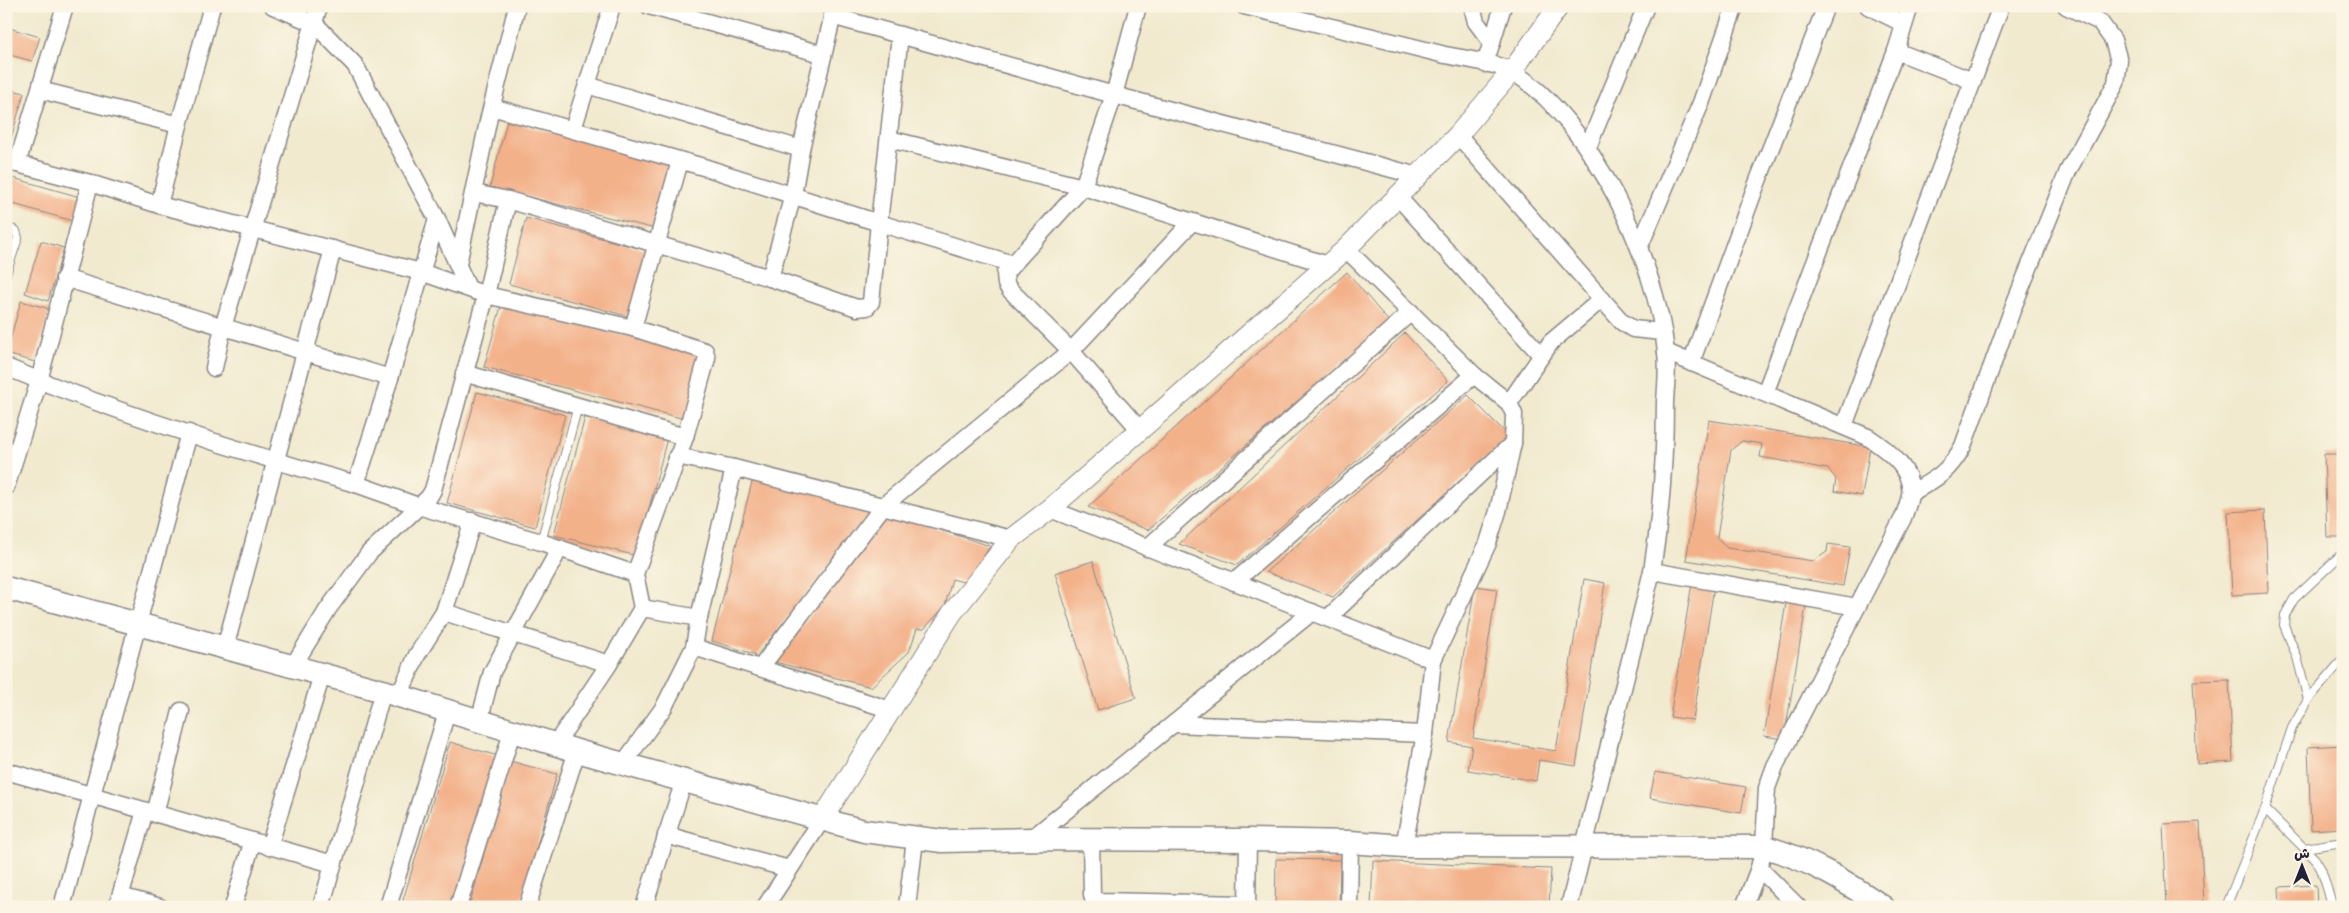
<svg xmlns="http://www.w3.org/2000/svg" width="2349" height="913" viewBox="0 0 2349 913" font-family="Kalam,'Playpen Sans Arabic',sans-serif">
  <rect width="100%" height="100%" fill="#fcf5e5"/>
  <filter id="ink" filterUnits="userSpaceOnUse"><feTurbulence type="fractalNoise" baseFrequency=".02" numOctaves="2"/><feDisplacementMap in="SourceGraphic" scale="10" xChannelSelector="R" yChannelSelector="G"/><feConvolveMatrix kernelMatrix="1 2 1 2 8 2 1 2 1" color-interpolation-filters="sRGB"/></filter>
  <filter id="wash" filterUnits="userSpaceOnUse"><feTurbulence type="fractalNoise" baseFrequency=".0096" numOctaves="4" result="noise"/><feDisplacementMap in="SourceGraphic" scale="20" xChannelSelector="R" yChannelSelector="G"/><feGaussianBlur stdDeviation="1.12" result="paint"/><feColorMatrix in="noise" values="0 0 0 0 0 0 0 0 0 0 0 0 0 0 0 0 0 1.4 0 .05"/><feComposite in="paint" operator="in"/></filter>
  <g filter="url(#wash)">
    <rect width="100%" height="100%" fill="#f1eacf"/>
    <g id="blocks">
      <g fill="#f3b18a">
        <path d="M6 27 40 37 32 61 6 54Z"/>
        <path d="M6 88 24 93 9 146 6 145Z"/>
        <path d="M507 121 676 165 659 230 490 187Z"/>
        <path d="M6 176 80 197 73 221 6 202Z"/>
        <path d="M526 218 649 251 631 317 509 284Z"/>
        <path d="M41 241 64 248 48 301 25 293Z"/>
        <path d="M1347 272 1389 322 1148 530 1088 507Z"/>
        <path d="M21 301 50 309 35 362 6 354Z"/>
        <path d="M502 303 705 356 688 420 484 367Z"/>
        <path d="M1405 333 1448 381 1237 565 1179 544Z"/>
        <path d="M477 392 565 415 535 527 447 503Z"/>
        <path d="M1468 395 1509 436 1333 597 1266 572Z"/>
        <path d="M585 417 667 438 637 556 554 535Z"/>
        <path d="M1709 420 1870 447 1862 496 1834 491 1836 479 1828 469 1760 457 1762 444 1742 441 1731 450 1717 537 1727 548 1813 561 1827 552 1828 544 1850 547 1843 586 1686 560Z"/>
        <path d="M2324 454H2343V537H2327Z"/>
        <path d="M754 474 875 509 757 655 712 641Z"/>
        <path d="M2265 510 2268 593 2232 595 2228 512Z"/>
        <path d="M888 513 990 546 967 583 952 579 945 606 924 629H917L909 652 871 687 775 662Z"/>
        <path d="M1093 561 1136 698 1098 710 1055 573Z"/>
        <path d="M1584 579 1605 583 1576 766 1539 760 1536 781 1468 770 1472 746 1449 742 1475 586 1497 589 1473 738 1556 751Z"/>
        <path d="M1692 583 1714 587 1693 720 1670 717Z"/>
        <path d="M1787 597 1807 600 1784 739 1764 736Z"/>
        <path d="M2229 680 2233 762 2197 764 2193 681Z"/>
        <path d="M450 742 498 756 454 907H401Z"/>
        <path d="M2343 745V828L2311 830 2308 747Z"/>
        <path d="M510 761 557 774 520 907H469Z"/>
        <path d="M1655 772 1746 787 1741 813 1650 798Z"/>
        <path d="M2200 822 2204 905 2167 907 2163 824Z"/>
        <path d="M1276 859 1340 860 1339 907H1275Z"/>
        <path d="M1373 861 1551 869 1549 907H1371Z"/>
        <path d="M2316 885 2317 907H2280L2279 887Z"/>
      </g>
    </g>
  </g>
  <g filter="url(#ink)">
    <use href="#blocks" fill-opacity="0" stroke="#8a8685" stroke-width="1"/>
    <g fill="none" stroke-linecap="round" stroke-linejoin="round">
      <defs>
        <g id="service">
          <path d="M6 227 16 231 18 238 6 274"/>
          <path d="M541 542 578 406"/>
          <path d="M2308 700 2297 657 2284 625 2285 615 2294 599 2343 553"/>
          <path d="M2265 809 2315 859 2321 869 2333 907"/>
          <path d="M2304 848 2343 842"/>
          <path d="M2226 907 2265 809 2292 728 2308 700 2343 659"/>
        </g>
        <g id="minor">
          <path d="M273 6 315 24 355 65 437 219 468 288"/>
          <path d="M649 6 822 54"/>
          <path d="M1244 6C1311 22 1378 38 1445 55 1461 58 1501 64 1513 72 1592 121 1657 262 1666 352 1668 368 1666 386 1665 402 1665 459 1661 515 1652 571L1569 907"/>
          <path d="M1472 6 1476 22 1492 43"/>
          <path d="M1868 6 1904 24"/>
          <path d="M832 16 1114 95 1138 6"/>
          <path d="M1896 51 1973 81"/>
          <path d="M1485 64 1503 6"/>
          <path d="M587 85 801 149"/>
          <path d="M40 90 179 125"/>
          <path d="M492 107 707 168 879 223 900 35"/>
          <path d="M573 129 612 6"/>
          <path d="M1458 135 1622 322 1633 329 1662 332"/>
          <path d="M889 139 1083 187 1328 265"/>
          <path d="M1588 147 1646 6"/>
          <path d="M6 161 90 183 159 205 421 272 486 295 633 328 705 351 707 358 685 437 635 574 642 608"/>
          <path d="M17 164 65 6"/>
          <path d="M474 193 508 200 770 278 857 308 867 307 871 302 879 223 1013 264"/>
          <path d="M1398 197 1541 355"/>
          <path d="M159 205 179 125 212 6"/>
          <path d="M437 219 390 378 356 484 418 506 541 542 635 574"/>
          <path d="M1639 248 1701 103 1735 6"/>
          <path d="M1346 249 1474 375 1509 403 1514 414 1513 443 1498 511 1488 543 1433 660 1425 734 1404 846"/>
          <path d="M458 264 489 117 517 6"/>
          <path d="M64 278 390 378"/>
          <path d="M770 278 793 195 801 149 835 6"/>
          <path d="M633 328 680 161"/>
          <path d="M1666 352 1868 437C1886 449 1914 469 1910 495 1909 502 1906 510 1903 518L1775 766 1767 788 1764 847 1759 868 1744 907"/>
          <path d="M1691 363 1754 191 1826 6"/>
          <path d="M6 367C119 414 238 451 356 484"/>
          <path d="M214 368 223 327 319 6"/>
          <path d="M464 373 685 437"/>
          <path d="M1765 393 1896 51 1910 6"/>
          <path d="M1509 403 1551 342 1602 299"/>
          <path d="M1844 426 2001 6"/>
          <path d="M1140 430 1071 351 1009 289 1006 284 1005 273 1083 187 1114 95 1418 176"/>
          <path d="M677 456 734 468 1011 539"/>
          <path d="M6 487 39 381 90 183"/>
          <path d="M1911 493C1936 479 1949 472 1963 446L2014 305 2068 171 2116 83 2119 61 2113 40 2100 22 2066 6"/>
          <path d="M1050 509 1433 660"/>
          <path d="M1147 548 1411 312"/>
          <path d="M1652 571 1857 607"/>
          <path d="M1234 582 1474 375"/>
          <path d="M444 612 609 664"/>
          <path d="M1328 618 1513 443"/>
          <path d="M694 647 891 710"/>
          <path d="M225 648 333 249"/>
          <path d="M293 666 328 609 369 553 429 497 433 490 486 295 508 200"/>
          <path d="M761 667 884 505 1071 351 1192 222"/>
          <path d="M399 696 417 655 444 612 473 521"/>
          <path d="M479 722 492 672 560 548"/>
          <path d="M1174 724 1425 734"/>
          <path d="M555 745 609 664 642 608 699 618"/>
          <path d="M623 764 664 707 694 647 699 618 734 468"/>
          <path d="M6 771 333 864"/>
          <path d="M155 814 181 711"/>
          <path d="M666 835 789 869"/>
          <path d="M1031 839 1312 612"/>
          <path d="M1091 839 1092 894 1093 899 1098 901 1247 904"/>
          <path d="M269 847 322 675"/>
          <path d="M1759 868 1798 907"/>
          <path d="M120 896 160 907"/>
          <path d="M62 907 189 433"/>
          <path d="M117 907 145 811"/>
          <path d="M233 907 252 843"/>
          <path d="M321 907 383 691"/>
          <path d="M388 907 447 712"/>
          <path d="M458 907 512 732"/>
          <path d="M527 907 577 751"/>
          <path d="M644 907 684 780"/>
          <path d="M765 907 821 821"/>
          <path d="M907 907 915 839"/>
          <path d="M1247 907 1248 840"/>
          <path d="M1349 907 1350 842"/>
        </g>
        <path id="tertiary" d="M821 821 952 613 1011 539 1050 509 1346 249 1458 135 1512 71 1559 6"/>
        <path id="secondary" d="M6 588 383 691 577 751 864 831 942 841 1031 839 1248 840 1350 842 1404 846 1764 847C1808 858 1845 881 1883 907"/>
      </defs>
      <use href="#service" stroke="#8a8685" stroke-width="10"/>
      <use href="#minor" stroke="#8a8685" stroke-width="19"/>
      <use href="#tertiary" stroke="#8a8685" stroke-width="22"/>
      <use href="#secondary" stroke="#8a8685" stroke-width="25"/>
      <use href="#service" stroke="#fff" stroke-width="8"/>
      <use href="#minor" stroke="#fff" stroke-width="16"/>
      <use href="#tertiary" stroke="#fff" stroke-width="20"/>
      <use href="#secondary" stroke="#fff" stroke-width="22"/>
    </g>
  </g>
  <rect width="2349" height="913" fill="none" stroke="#fcf5e5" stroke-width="25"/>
  <g transform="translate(2302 866)" stroke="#fcf5e5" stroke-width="4" paint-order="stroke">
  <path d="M0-4L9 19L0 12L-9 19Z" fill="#22223b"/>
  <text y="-8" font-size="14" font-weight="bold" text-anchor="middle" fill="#22223b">ش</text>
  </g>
</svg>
